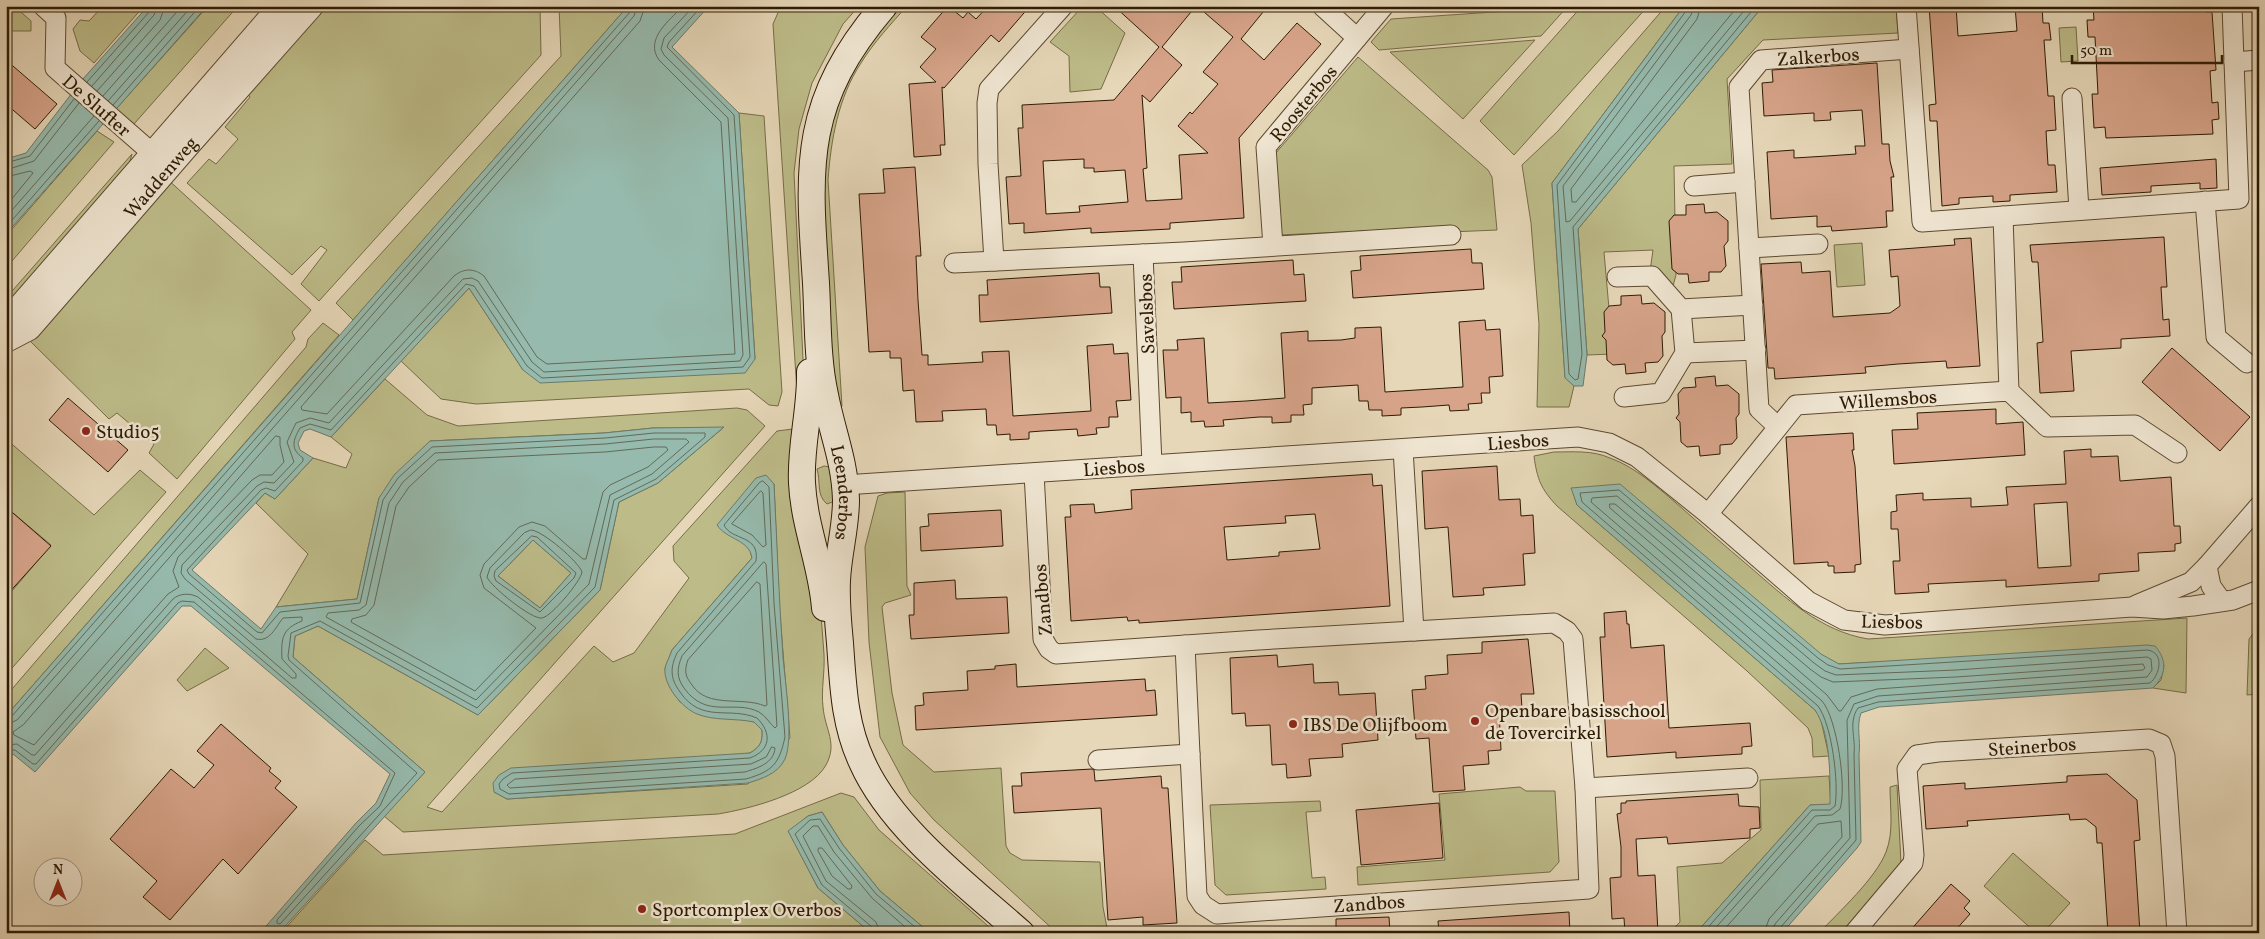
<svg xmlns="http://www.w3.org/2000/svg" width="2265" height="939" viewBox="0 0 2265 939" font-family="Vollkorn,serif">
  <rect width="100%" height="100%" fill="#e6d7b8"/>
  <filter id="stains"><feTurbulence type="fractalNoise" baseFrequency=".004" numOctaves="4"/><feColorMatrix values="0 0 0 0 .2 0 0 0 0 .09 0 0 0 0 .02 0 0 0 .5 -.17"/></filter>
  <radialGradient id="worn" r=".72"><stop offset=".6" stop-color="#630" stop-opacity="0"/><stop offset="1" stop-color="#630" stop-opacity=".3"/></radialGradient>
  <g fill="#bdbc89" stroke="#766c46" fill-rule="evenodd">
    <path d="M6 6H14L31 21V31H6Z"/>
    <path d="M103 6H144L94 63 80 51 73 29 80 20 89 21Z"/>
    <path d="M208 6H238L134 124 116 109Z"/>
    <path d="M318 6H540L541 55 319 301 301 284 327 250 321 246 292 275 187 183 209 159 216 164 238 139 225 127 250 97 244 89Z"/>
    <path d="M559 6H628L353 320 336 303 561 56Z"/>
    <path d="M781 6H859L843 24 812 83 799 129 794 173 804 380 797 392 773 24Z"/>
    <path d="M889 6H907C891 24 874 42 861 63 838 98 831 140 828 180L842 406 835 407 816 175 839 78Z"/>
    <path d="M1095 6 1125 33 1101 89 1070 92 1069 56 1050 42 1082 7Z"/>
    <path d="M1582 6H1648L1514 155 1480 121Z"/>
    <path d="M1666 6H1684L1552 183 1565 377 1574 386 1569 407H1537L1539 324 1531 223 1522 165 1558 131Z"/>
    <path d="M1763 6H1896L1898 33 1763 40 1727 79 1732 164 1674 166 1676 275 1673 286 1650 271 1653 250 1604 252 1613 354 1587 355 1578 229Z"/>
    <path d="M1567 7 1541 36 1379 50 1371 42 1391 19Z"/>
    <path d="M2076 27 2078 61 2061 62 2059 28Z"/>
    <path d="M1535 40 1463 119 1390 52Z"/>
    <path d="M1358 57 1488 170 1492 177 1497 230 1450 232 1448 227 1280 235 1275 154Z"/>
    <path d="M739 113 764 116 782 392 778 406 769 405 749 389 476 404 441 399 401 361 469 288 523 370 755 359Z"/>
    <path d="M97 131 114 142 6 268V236Z"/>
    <path d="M132 154 126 176 6 315V298Z"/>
    <path d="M165 177 311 310 292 332 295 339 177 479 149 453 154 444 117 413 109 419 28 339Z"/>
    <path d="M1862 243 1865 285 1837 287 1834 245Z"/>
    <path d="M323 323 339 335 6 716V696L306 347 308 339Z"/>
    <path d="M385 379 427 415 458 426 737 408 747 410 765 426 427 807 442 812 594 646 613 662 634 653 689 578 674 561 673 546 777 431 801 428C808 503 819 579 824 654 825 672 821 690 823 707 825 730 838 743 826 765 810 794 748 809 718 814L403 832 384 816 425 772 293 657 295 636 318 626 478 715 600 590 619 502 658 483 723 428H653L604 433 430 441 379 498 357 599 276 607 308 554 256 503 265 493 275 499 313 458 346 468 352 454 331 437ZM774 484 779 603 790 738 748 784 507 799 494 792 750 753C760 747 763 742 762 730L754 722 680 702 670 687 665 669 672 650 752 558 750 550 745 545Z"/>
    <path d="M6 439 94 515 140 470 166 492 6 675V598L51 545 6 507Z"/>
    <path d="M1554 452C1573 452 1592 450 1610 458 1635 467 1656 486 1676 503 1700 524 1725 546 1750 567 1786 598 1820 631 1868 639L2187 618 2186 693 2153 688 2161 680 2164 665 1955 658 1839 664 1830 661 1572 488 1577 505 1815 710 1820 716 1829 756 1813 757 1812 738 1808 728 1747 671 1557 506C1541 489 1537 479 1534 456Z"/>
    <path d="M824 466 830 467 835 501 827 504C816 495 821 482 817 469Z"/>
    <path d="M905 492 907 586 911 595 885 603 882 607 892 693 903 745 934 772 1001 768 1006 846 1010 853 1022 860 1100 862 1103 907 1108 933H1057L934 820 910 793 880 737 869 642 865 547 878 496 887 493Z"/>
    <path d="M533 540 571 573 540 608 498 576Z"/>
    <path d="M2259 626V694L2247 695 2249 639Z"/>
    <path d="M205 648 229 668 187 691 177 680Z"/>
    <path d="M1829 776 1831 805H1810L1696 933H1669L1680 922 1677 867 1722 863 1761 830 1760 780Z"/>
    <path d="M1897 785 1901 864 1846 933H1819C1839 912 1876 878 1886 852 1894 832 1890 808 1890 787Z"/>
    <path d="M1520 787 1526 791H1555L1559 862 1550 872 1358 885 1357 867 1445 860 1439 794Z"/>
    <path d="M841 793 854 797 879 830 996 933H930L880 891 843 845 822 812 808 816 789 832 818 888 871 933H281L365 840 383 855 735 834Z"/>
    <path d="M1320 801 1321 811 1306 812 1312 878 1325 877 1326 889 1226 895 1215 885 1210 805Z"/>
    <path d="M2013 853 2070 903 2043 933H2036L1984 886Z"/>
  </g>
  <g fill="#96baad" stroke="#6c7a69" fill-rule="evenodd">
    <path d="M148 6H207L6 234V159L26 153 82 80Z"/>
    <path d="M628 6H709L672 47 739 113 755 359 745 373 540 383 523 370 469 288 331 437 310 429 304 431 298 443 300 450 313 458 275 499 265 493 192 570 261 629 276 607 357 599 379 498 394 475 430 441 604 433 653 428 724 427 658 483 619 502 600 590 478 715 318 626 295 636 293 657 425 772 279 933H260L356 823 376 803 390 774 191 606H182L35 772 13 754 6 761V716ZM533 540 571 573 540 608 498 576Z"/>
    <path d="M1684 6H1763L1578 229 1587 355 1583 386H1574L1565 378 1552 183Z"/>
    <path d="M766 475 774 484C777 542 779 599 783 657 785 682 794 738 785 759 778 774 761 779 748 783L507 799 494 792 493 783 499 775 511 768 750 753C760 747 763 742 762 730L754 722C735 718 714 721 697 714 682 708 663 685 665 668 666 663 670 656 672 650L752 558C749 539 727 540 717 525L756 478Z"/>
    <path d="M1620 484 1821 654 1839 664 2147 645 2155 646C2168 661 2166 675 2153 688L1879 707 1861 713C1856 727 1861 740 1859 754L1861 842 1857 848 1782 933H1696L1810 805 1830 804C1830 776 1831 734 1815 710L1577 505 1571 488Z"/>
    <path d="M822 812 843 845 880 891 930 933H871L818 888 788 831 808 816Z"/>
  </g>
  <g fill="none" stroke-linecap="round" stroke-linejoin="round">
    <g stroke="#626a58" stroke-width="1">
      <path d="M645 6 640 21 301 407 302 410 327 414 454 276C464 268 474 268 484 276L537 357 547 364 735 354 721 122 659 60C644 39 670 20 683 6"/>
      <path d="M1687 6 1686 11 1557 185 1569 374 1575 380 1578 379 1582 354 1573 227 1756 6"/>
      <path d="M1694 6 1691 15 1563 186 1566 222 1570 221 1748 6"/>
      <path d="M1701 6 1697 19 1571 189 1572 202H1576L1738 6"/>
      <path d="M87 82 150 11 151 6"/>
      <path d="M92 86 154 15 157 6"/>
      <path d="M97 91 160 20 165 6"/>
      <path d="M103 96 182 6"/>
      <path d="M108 101 192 6"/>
      <path d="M113 105 200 6"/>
      <path d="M6 163 30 156 74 99"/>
      <path d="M6 170 34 161 79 103"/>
      <path d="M6 177 30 171 33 173 6 206"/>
      <path d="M6 217 94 116"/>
      <path d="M6 227 99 121"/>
      <path d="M276 436 280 437V445L284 462 272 475H260L252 480 178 557 173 571 179 587 168 594 34 745 14 735 13 732 23 725Z"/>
      <path d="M654 439H686L689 442 652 474 610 495 589 584 476 700 326 617 328 613 359 610 366 605 389 503 403 482 435 453 605 444Z"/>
      <path d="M654 447H666L668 450 648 467 610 485 603 492 586 559H583L545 526 532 522 519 527 484 564 480 575 484 588 536 628 475 691 351 622 352 619 366 615 374 605 396 506 409 487 438 460 605 452Z"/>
      <path d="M763 481 769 487 774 603 785 737C779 764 773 771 746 779L509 794 500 789 499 784 503 779 512 773 750 758C771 750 772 733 757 718 729 706 702 724 680 692 670 678 670 668 677 653L756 561C760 534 731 541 724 525L759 483Z"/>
      <path d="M761 491 763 493 766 545 763 547 752 535 732 524Z"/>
      <path d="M1610 504H1615L1810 669 1821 677 1833 682 1956 677 2143 664 2145 668 2143 670 1877 689 1851 697 1841 711H1839L1827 695 1610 508Z"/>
      <path d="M531 530C542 530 579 562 582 572 581 581 551 617 542 618 532 620 490 586 487 577L490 568 524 533Z"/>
      <path d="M532 536 537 537 576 573 574 578 540 612 496 581 494 576 495 571Z"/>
      <path d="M764 562 766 564 777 726 775 728C770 724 766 716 759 712 734 699 707 720 684 688 676 677 677 668 682 656Z"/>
      <path d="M757 582 760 584 767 705 765 706C742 696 708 709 692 685 685 676 684 671 688 660Z"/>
      <path d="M6 718 12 716 630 12 631 6"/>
      <path d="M6 725 17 720 634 16 637 6"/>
      <path d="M6 745 17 744 32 755H35L173 599C180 593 190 593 198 597L292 678H296V674L282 659C281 638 282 629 302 621V617L283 618C275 628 270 642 256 639L185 579 181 573 182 565 257 486 264 482 274 483 294 462 287 442 296 423 310 418 329 423 463 279 472 278 478 281 532 362 544 372 740 361 743 355 728 118 664 55 661 49 664 38 694 6"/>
      <path d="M772 747 775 748C774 763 758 768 745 772L510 788 507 785 515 779 751 764 766 757Z"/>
      <path d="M6 754 11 750H15L33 764H36L178 603 182 601 194 602 395 773 380 806 359 826 277 920V923L280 924 417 773 289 660 288 656 291 633 320 621 477 708 595 587 614 500 656 479 705 437V433H654L605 438 432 447 398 478 383 500 360 603 280 612 262 633 257 632 189 574 187 570 261 490 266 488 275 491 303 461V458C290 449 293 440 300 428L310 424 331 430 466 284 474 286 527 366 542 378 743 367 750 357 734 115 667 47 669 42 702 6"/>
      <path d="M819 848H822L852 886 851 889H848L832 876 818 851Z"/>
      <path d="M874 933 872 927 822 885 795 834 810 820 820 819 839 848 876 894 922 933"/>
      <path d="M880 933 876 922 826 881 803 836 813 826H818L834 852 872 898 912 933"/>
      <path d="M1703 933 1812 810H1830L1835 806C1839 783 1832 725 1818 706L1582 502 1580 493 1619 490 1818 658 1828 665 1840 669 2147 650C2165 652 2160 675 2150 683L1878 702 1858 708C1848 722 1856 739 1854 754L1856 840 1780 928 1778 933"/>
      <path d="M1711 933 1815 816 1832 815 1840 809C1847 788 1837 718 1822 701L1591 502 1592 498 1617 496 1814 663 1825 671 1836 675 1956 670 2147 657 2151 659 2152 670 2147 677 1878 696 1854 704 1847 720 1850 838 1775 924 1772 933"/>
      <path d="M1721 933 1818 824 1841 821 1842 837 1769 919 1764 933"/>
    </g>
  </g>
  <g fill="#d7a48a" stroke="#2e1b04" fill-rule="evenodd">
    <path d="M948 6 963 18 968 12 976 19 988 6H1030L999 42 991 35 944 88 942 87 945 145H940L941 155 914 157 909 84 936 82 920 67 936 49 921 37Z"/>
    <path d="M1114 6H1196L1162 47 1182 65 1150 102 1142 95 1147 168 1143 169 1146 201 1182 199 1179 155 1208 153 1178 126 1190 112 1192 114 1218 84 1203 72 1233 37 1197 6H1268L1241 39 1264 60 1297 23 1321 44 1239 138 1244 218 1170 223V229L1091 233V228L1024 233V223L1009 224 1006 177 1021 176 1018 128H1023L1022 105 1114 100 1159 47ZM1084 159V168H1094V172L1125 170 1128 202 1079 206 1080 212 1046 214 1043 161Z"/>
    <path d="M1929 6H1956L1958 36 2017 31 2015 6H2042L2043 23H2049L2051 40H2044L2048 96H2054L2056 130 2046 131 2048 165H2055L2057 192 2010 195V201L1993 202V196L1959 198V204L1942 206 1937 121H1930L1929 105 1936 104Z"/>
    <path d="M2093 6H2206V12H2212L2216 70 2210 71 2212 103 2218 102 2219 119 2212 120 2213 134 2106 138 2105 127 2094 128 2092 94H2098L2095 37H2088L2087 20H2094Z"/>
    <path d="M6 60 57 104 35 129 6 104Z"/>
    <path d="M1877 63 1882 144H1889L1890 161 1894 177H1891L1893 211H1886L1887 227 1832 231 1831 226 1817 227V216L1771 219 1767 152 1794 150V158L1827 156 1856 154 1855 146H1865L1862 110 1830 112 1831 120 1814 121V113L1764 116 1762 83 1773 82 1772 70Z"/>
    <path d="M2216 159 2217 188 2200 189V183L2151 186V192L2102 195 2100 168Z"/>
    <path d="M915 167 921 256H916L918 300 922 355H928V365L983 362 982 352 1009 351 1013 416 1091 411 1087 346 1113 344 1114 354 1128 353 1131 400 1116 401 1118 417H1109V427L1096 428 1097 434 1078 436 1077 429 1042 431 1029 432V439L1010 440V434L997 435 996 425H987L986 409 942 411 943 421 916 422 914 390 903 391 901 358H890V351L869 352 859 194 885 193 883 169Z"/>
    <path d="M1704 204 1705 213 1717 212 1728 221V241L1724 246 1726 266 1721 272H1709V281L1689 283 1688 274H1678L1672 269 1669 221 1674 215H1686V205Z"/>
    <path d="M2164 237 2167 287H2161L2163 320 2169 319 2170 336 2121 339V348L2071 351 2074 391 2040 393 2037 343 2043 342 2038 262H2032L2030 245Z"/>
    <path d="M1971 238 1980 366 1947 368 1946 361 1898 364 1865 367 1866 373 1775 379 1774 368H1768L1761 264 1801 262 1802 273 1830 271 1833 317 1890 313 1900 306 1898 276 1891 277 1889 250 1955 245 1954 239Z"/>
    <path d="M1471 249 1472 263H1482L1484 289 1353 298 1351 271 1361 270 1360 256Z"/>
    <path d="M1293 260 1294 275 1304 274 1306 301 1174 309 1172 282H1182L1181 267Z"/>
    <path d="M1099 273 1100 287H1110L1112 313 980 322 979 295H988L987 280Z"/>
    <path d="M1641 295 1642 304 1654 303 1665 312V332L1662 336 1663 356 1658 362 1645 363 1646 372 1626 374 1625 364 1613 365 1607 360 1606 340 1602 336 1605 332 1604 312 1609 306 1621 305V296Z"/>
    <path d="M1485 320 1486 330 1500 329 1503 376 1489 377 1490 393H1481L1482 403 1468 404 1469 410 1450 411 1449 405 1422 407 1401 408V415L1382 416V410H1369L1368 401H1359L1358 385 1326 387 1312 388V404L1303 405 1304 415H1291V422L1272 423V417H1259L1223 420 1224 426 1205 427 1204 421 1191 422V412L1181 413V397L1166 398 1163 350H1178L1177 340 1204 338 1208 403 1246 401 1285 398 1281 333 1308 331V341L1341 340 1355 338V328L1381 327 1385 392 1463 387 1459 322Z"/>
    <path d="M2172 348 2250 417 2220 451 2142 382Z"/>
    <path d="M1715 376 1716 386 1728 385 1739 394V414L1736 418 1737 438 1732 444 1720 445V454L1700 456 1699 446 1687 447 1681 442 1680 422 1676 418 1679 414 1678 394 1683 388 1696 387 1695 378Z"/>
    <path d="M68 398 128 450 108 472 49 420Z"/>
    <path d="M1996 409V424L2023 422 2025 455 1894 464 1892 430 1918 429 1917 413Z"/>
    <path d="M1853 433 1854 450H1852L1855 466 1861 564 1855 565V572L1834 573V566H1828V562L1794 564 1786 437Z"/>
    <path d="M2091 449V457L2118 456 2120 481 2171 477 2174 526H2180L2181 543 2175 544V551L2138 553 2139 571 2099 574V581L2006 587V580L1928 584 1929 592 1895 594 1893 561H1900L1899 544 1898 529H1891V512L1897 511 1896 495 1923 493V500L1971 498V507L2008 505 2006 487 2066 484 2064 451ZM2067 502 2071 566 2038 568 2034 504Z"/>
    <path d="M1497 466 1499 500 1520 499 1521 516 1533 515 1535 553 1523 554 1525 585 1483 588 1484 595 1453 597 1448 527 1425 529 1422 471Z"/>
    <path d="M1372 474 1373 486 1382 485 1390 606 1139 623V620L1128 621 1127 617 1071 621 1065 517H1071L1070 505 1094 504 1095 513 1132 509 1131 490ZM1315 514 1320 549 1279 552V556L1227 560 1224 527 1286 523 1285 516Z"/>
    <path d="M6 507 51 546 6 596Z"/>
    <path d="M1001 510 1003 546 921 551 920 527 929 526 928 514Z"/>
    <path d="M955 580 956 599 1007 597 1009 633 911 639 909 615H914V583Z"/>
    <path d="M1626 611 1627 624H1629L1631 648 1664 645 1669 728 1750 723 1752 746 1742 747V754L1725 755 1676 758V752L1607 757 1600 637H1605L1604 613Z"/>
    <path d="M1528 639 1534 694H1521L1522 708 1499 710 1501 750 1488 751 1489 764 1463 766 1465 790 1433 792 1429 738 1416 739 1412 690 1426 689 1425 676 1448 674 1447 655 1482 653V642Z"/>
    <path d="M1277 655 1278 667 1313 664 1314 683 1338 682 1339 695 1375 693 1378 740 1342 744 1343 757 1309 759 1311 776 1287 778 1286 764 1272 765 1270 725 1246 726 1245 713 1232 714 1230 658Z"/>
    <path d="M1016 664 1017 687 1145 679 1146 691 1155 690 1157 715 916 730 915 706 924 705 923 693 968 690 967 671 995 669V666Z"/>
    <path d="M221 724 271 768 269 771 281 781 275 788 297 807 238 874 223 859 170 920 143 897 157 881 110 839 171 769 194 788 214 765 197 751Z"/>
    <path d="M1092 769 1094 770 1095 781 1161 776 1162 788H1168L1177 923 1143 925V917L1108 920 1101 808 1014 813 1012 786H1022L1021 773Z"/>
    <path d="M2107 774 2137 800 2140 840 2134 841 2140 933H2108L2102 843H2097L2096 827 2086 819 2070 820 2069 814 1967 821 1968 826 1926 829 1923 786 1965 783V789L2067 782V776Z"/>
    <path d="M1738 794 1739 806 1759 807 1760 828 1750 829V838L1668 844 1667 837 1636 839 1638 876 1655 875 1658 933H1625L1624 918 1612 919 1610 878 1621 877V847L1617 814 1621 813V803H1626V801Z"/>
    <path d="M1439 803 1443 858 1361 865 1356 810Z"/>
    <path d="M1951 884 1970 901 1964 908 1970 914 1953 933H1908Z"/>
    <path d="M1569 912 1570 933H1439L1438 921Z"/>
    <path d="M1389 917 1390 932 1336 933V919Z"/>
  </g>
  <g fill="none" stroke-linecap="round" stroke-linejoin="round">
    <defs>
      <g id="minor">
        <path d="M43 6 56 18 55 68 152 153 160 163"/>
        <path d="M1322 6 1357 38"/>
        <path d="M1906 6 1922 222 2239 199 2232 6"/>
        <path d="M2234 62 2259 60"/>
        <path d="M2072 98 2079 210"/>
        <path d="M1694 186 1745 182"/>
        <path d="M2205 201 2216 337 2247 363"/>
        <path d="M2003 216 2009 391"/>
        <path d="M1273 246 1266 147 1384 6"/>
        <path d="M1749 248 1818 244"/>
        <path d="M1143 254 1152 464"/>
        <path d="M994 261 988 164 987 103 989 89 1063 6"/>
        <path d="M954 263 1184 252 1451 235"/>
        <path d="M1617 277 1652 276 1681 309 1685 353 1661 393 1624 397"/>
        <path d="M1681 309 1753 305"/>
        <path d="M1685 353 1756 350"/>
        <path d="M1778 427 1759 409 1739 87 1761 60 1909 49"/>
        <path d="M1403 449 1414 631"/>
        <path d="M1034 473 1043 639 1049 649 1056 654 1258 640 1554 623 1567 631 1573 639 1585 788 1589 889 1217 914 1203 905 1197 896 1190 754"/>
        <path d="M844 485 1578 437 1609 443 1637 457 1708 514 1808 601 1844 620 1885 625 2132 607 2163 609 2193 606 2233 600 2259 590"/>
        <path d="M1708 514 1796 405 2009 391 2047 427 2135 425 2177 453"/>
        <path d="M2221 600 2211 586 2207 566 2259 506"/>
        <path d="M2136 605 2191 582 2207 566"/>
        <path d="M1098 760 1190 754 1185 645"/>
        <path d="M1585 788 1748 778"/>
        <path d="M1854 933 1913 863 1914 855 1907 769 1917 755 1938 752 2149 739 2161 744 2165 756 2177 933"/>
      </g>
      <g id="tertiary">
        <path d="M6 323 281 6"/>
        <path id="s1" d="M6 340 29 328 187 146 311 6"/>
      </g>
      <g id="secondary">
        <path id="s2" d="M884 6C802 102 808 165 816 283 818 320 817 359 825 395 832 432 845 461 846 500 846 528 838 554 837 581 836 602 838 622 840 643 843 684 844 724 862 762 891 828 968 886 1021 933"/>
        <path d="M810 372C811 409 800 446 802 483 804 526 822 566 825 608"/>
      </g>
    </defs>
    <use href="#minor" stroke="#5c4a31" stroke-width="21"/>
    <use href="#tertiary" stroke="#5c4a31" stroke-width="26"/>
    <use href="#secondary" stroke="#2e1b04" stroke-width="28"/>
    <use href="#minor" stroke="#efe5d1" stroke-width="19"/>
    <use href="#tertiary" stroke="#efe5d1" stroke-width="24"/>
    <use href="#secondary" stroke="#efe5d1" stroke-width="26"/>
  </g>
  <g fill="#8f2418" stroke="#efe5d1" stroke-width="2">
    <circle cx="86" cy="431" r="5"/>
    <circle cx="1475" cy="721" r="5"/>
    <circle cx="1293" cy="724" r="5"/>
    <circle cx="642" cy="909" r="5"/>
  </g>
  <g text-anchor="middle" stroke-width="5" stroke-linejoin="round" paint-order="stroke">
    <g font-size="19" fill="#2e1b04" stroke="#efe5d1">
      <text transform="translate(1818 56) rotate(-4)" y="7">Zalkerbos</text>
      <text transform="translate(1303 103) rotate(-50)" y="7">Roosterbos</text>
      <text transform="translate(97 105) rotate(41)" y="7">De Slufter</text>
      <text dy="7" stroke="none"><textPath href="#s1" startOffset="226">Waddenweg</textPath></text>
      <text transform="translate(1146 314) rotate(-92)" y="7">Savelsbos</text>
      <text transform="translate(1888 399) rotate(-4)" y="7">Willemsbos</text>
      <text transform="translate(1518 441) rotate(-4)" y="7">Liesbos</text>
      <text transform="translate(1114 467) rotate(-4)" y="7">Liesbos</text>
      <text dy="7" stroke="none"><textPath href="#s2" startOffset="508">Leenderbos</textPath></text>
      <text transform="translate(1042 600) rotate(-95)" y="7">Zandbos</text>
      <text transform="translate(1892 621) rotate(1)" y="7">Liesbos</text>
      <text transform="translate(2032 746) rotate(-4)" y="7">Steinerbos</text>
      <text transform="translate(1369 903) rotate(-4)" y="7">Zandbos</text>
    </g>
    <g font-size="19" fill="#2e1b04" stroke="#efe5d1" text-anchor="start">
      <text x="96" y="438">Studio5</text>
      <text x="1485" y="717">Openbare basisschool<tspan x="1485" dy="22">de Tovercirkel</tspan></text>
      <text x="1303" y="731">IBS De Olijfboom</text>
      <text x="652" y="916">Sportcomplex Overbos</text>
    </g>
  </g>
  <rect width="2265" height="939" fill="none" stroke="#e6d7b8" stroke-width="25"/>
  <rect x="8" y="8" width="2250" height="924" fill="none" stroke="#2e1b04" stroke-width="2.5"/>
  <rect x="12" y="12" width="2240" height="914" fill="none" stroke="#2e1b04"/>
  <g transform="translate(58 882)"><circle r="24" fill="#efe5d1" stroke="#a2947f"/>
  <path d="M0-4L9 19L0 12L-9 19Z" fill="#8f2418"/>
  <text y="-8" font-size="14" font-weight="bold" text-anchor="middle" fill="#2e1b04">N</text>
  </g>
  <path d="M2072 55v8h150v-8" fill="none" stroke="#2e1b04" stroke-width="2.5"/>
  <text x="2080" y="55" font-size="15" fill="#2e1b04" stroke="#efe5d1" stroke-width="4" paint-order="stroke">50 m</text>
  <rect width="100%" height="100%" filter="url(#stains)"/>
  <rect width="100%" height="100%" fill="url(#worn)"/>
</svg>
